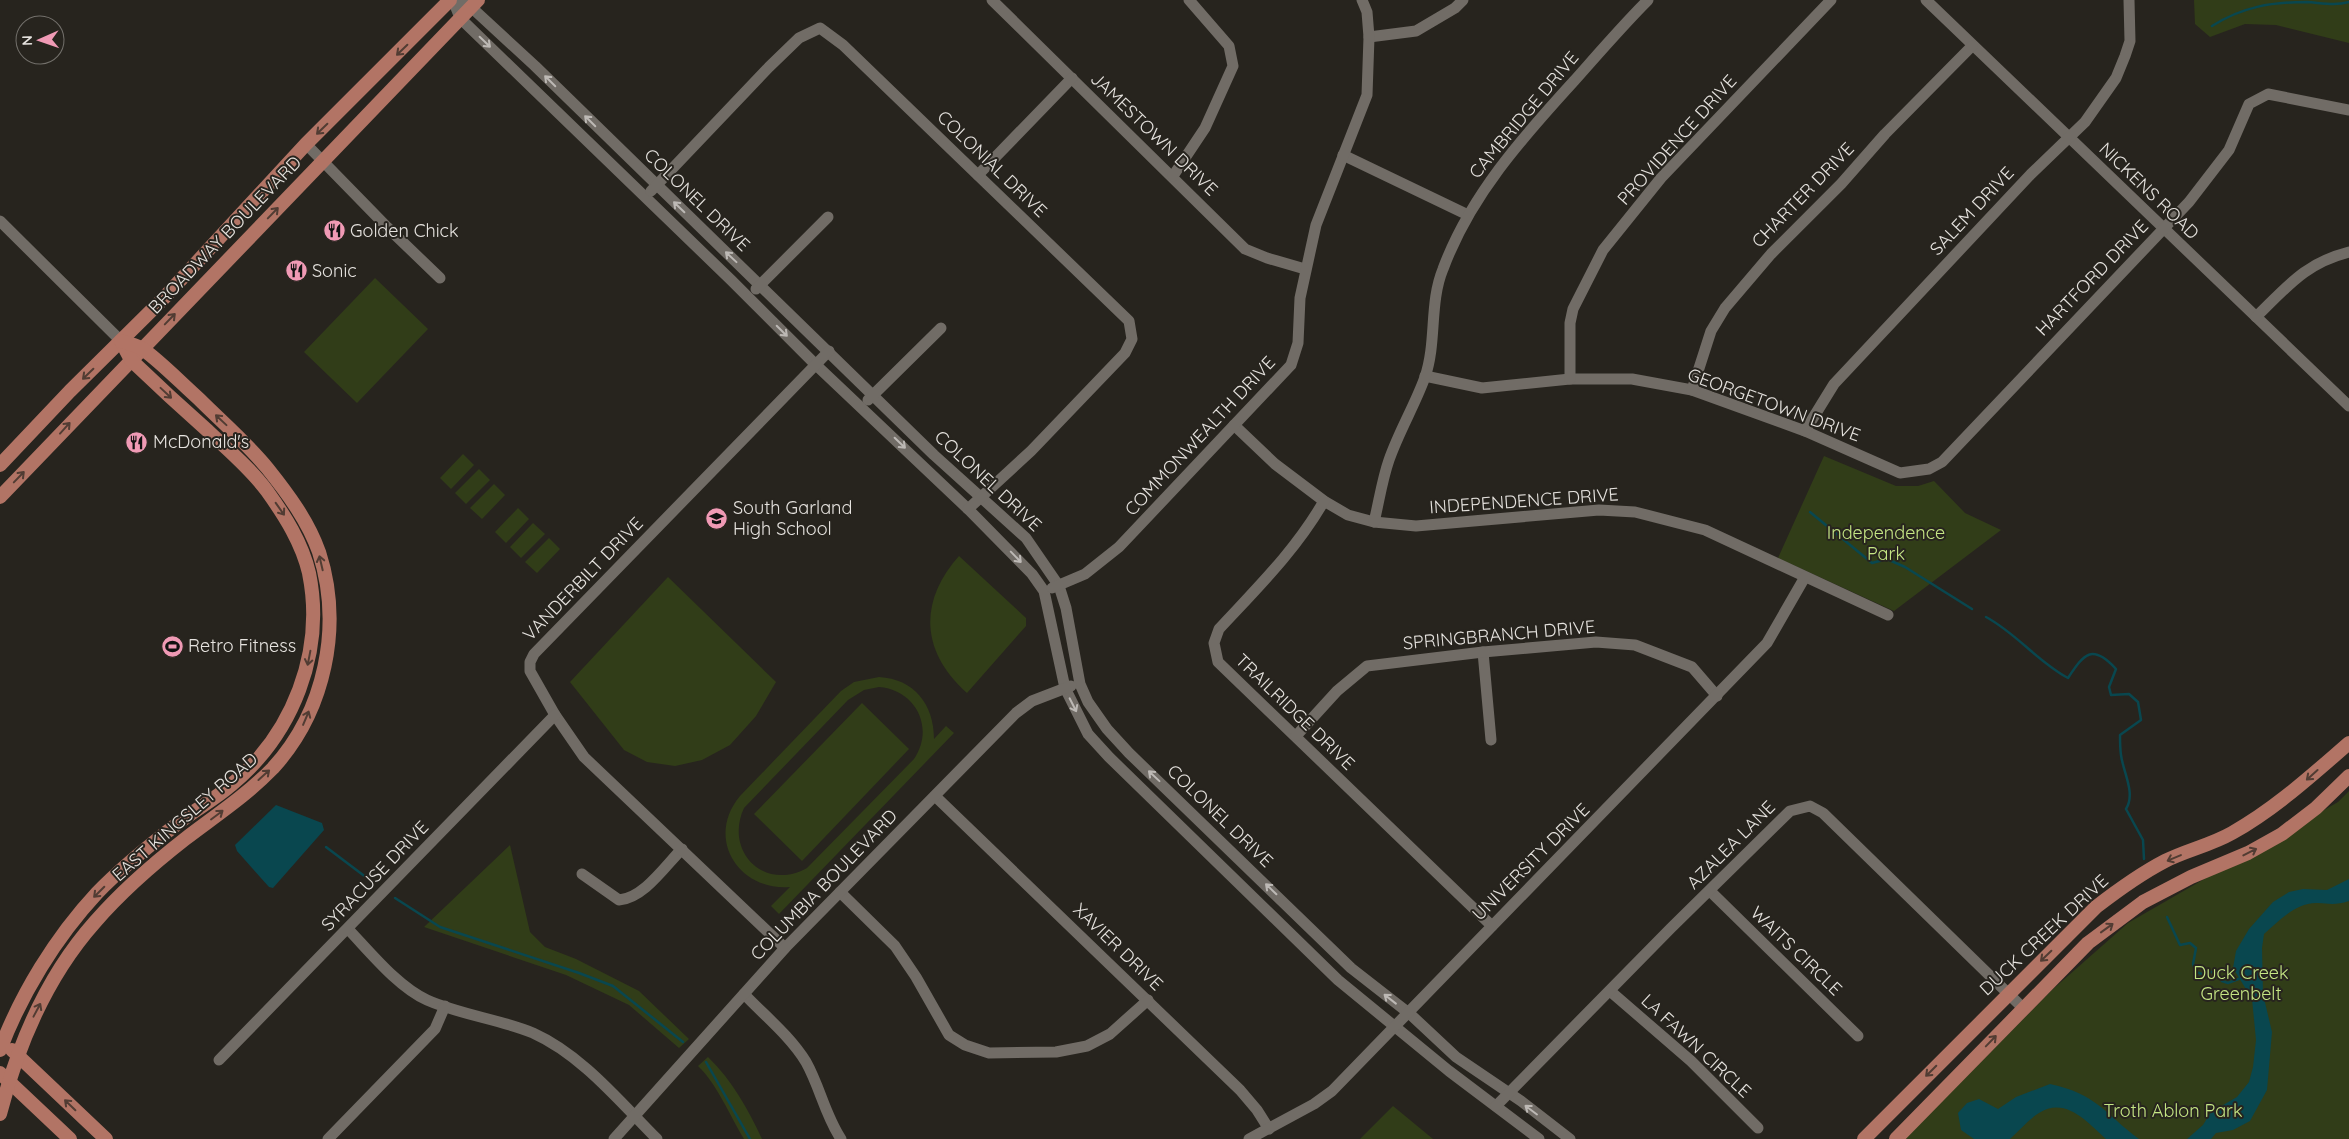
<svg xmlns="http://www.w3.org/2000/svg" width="2349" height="1139" viewBox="0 0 2349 1139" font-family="Quicksand,sans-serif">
  <rect width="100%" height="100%" fill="#27241e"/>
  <g fill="#313d18" fill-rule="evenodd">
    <path d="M2194 0H2349V43L2276 25 2245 24 2210 37 2195 24Z"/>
    <path d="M375 278 428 329 357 403 304 352Z"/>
    <path d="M463 454 474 465 451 489 440 478Z"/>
    <path d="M1824 456 1896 486H1918L1934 481 1965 513 2001 530 1894 611 1778 558Z"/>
    <path d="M479 469 490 480 466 504 455 493Z"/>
    <path d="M494 484 505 495 482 519 470 508Z"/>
    <path d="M518 508 529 519 506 543 495 532Z"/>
    <path d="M533 523 545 534 521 558 510 547Z"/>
    <path d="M549 538 560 549 537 573 525 562Z"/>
    <path d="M959 556 1026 618V626L967 693C921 652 918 602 959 556Z"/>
    <path d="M668 577 776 682 756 716 730 745 702 760 675 766 647 762 624 750 570 682Z"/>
    <path d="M879 677C914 679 934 704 934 739L946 726 954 733 779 914 771 906 790 887C738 891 705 838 740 796L841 691 854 682ZM879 687C916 690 935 728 914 759L807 868C764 892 724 851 744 808L848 700 864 690Z"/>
    <path d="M862 703 909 749 802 861 754 814Z"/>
    <path d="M2349 791V1139H1905L2052 990 2128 923 2338 802Z"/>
    <path d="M510 845 530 932 545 947 576 959 639 991 689 1039 679 1048 629 1005 566 975 424 927Z"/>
    <path d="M708 1057C732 1080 748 1109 762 1139H744C730 1116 717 1084 698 1066Z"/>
    <path d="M1393 1106 1433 1139H1360Z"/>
  </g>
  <g fill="#09474f">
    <path d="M276 805 322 823 324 830 273 888 269 887 237 851 235 845Z"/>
    <path d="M2349 879V901C2337 905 2330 904 2318 903 2296 902 2280 920 2264 934L2262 948 2263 994 2272 1032 2267 1090 2250 1121 2233 1130 2216 1133 2211 1139H2187L2203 1125 2211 1112 2237 1097 2249 1082 2253 1067 2256 1040 2252 999 2233 968 2236 951 2249 929 2273 902 2289 892 2303 889 2327 890Z"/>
    <path d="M2050 1084C2097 1094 2104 1113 2139 1139H2106C2088 1123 2066 1096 2039 1113 2029 1119 2019 1131 2010 1139H1974L1961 1130 1958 1113 1967 1103 1979 1099 1998 1109 2016 1097Z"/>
  </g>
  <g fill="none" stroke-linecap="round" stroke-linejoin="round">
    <g stroke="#09474f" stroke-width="2.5">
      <path d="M2212 26C2242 7 2271 2 2307 2 2322 3 2335 6 2349 2"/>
      <path d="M1810 512 1872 563 1887 559 1905 567 1972 609"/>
      <path d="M1986 617C2016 633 2038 662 2068 678 2084 654 2092 643 2116 669L2109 687 2111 695 2129 694 2138 702 2141 720 2120 735C2120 741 2120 748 2121 755 2123 772 2136 793 2126 809L2143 840 2144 859"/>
      <path d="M326 847 371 881"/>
      <path d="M395 898 440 927 579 973 613 986 683 1042"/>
      <path d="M2167 917 2180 945 2190 943 2196 948 2193 964 2196 972 2202 974 2216 971 2222 981 2228 983 2241 978"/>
      <path d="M706 1062 750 1139"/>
    </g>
    <g stroke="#716c66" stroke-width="11">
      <path d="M453 0 460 18 731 280 815 364 968 509 1032 574 1044 591 1065 688 1088 734 1109 757 1338 980 1449 1071 1539 1139"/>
      <path d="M456 0 471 7 535 66 934 455 1026 538 1059 586 1066 608 1080 684 1088 702 1107 729 1129 753 1351 968 1410 1014 1456 1057 1521 1101 1570 1139"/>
      <path d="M992 0 1245 249 1267 258 1305 269"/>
      <path d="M1926 0 2349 406"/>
      <path d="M1369 37 1416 31 1455 8 1463 0"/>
      <path d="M306 144 387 227 440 278"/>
      <path d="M1343 155 1468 215"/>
      <path d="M978 175 1072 78"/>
      <path d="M1173 176 1205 128 1233 66 1229 46 1189 0"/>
      <path d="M651 191 769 67 799 38 820 28 843 45 1129 321 1132 339 1125 353 1031 451 968 509"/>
      <path d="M0 221 121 341"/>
      <path d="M756 289 828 217"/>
      <path d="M2256 317C2287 287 2305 263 2349 252"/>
      <path d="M1425 376 1482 388 1570 379H1632L1692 390 1805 431 1900 473 1929 469 1942 462 2189 202 2229 150 2249 104 2268 94 2349 110"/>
      <path d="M1570 379V323L1573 309 1603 250 1661 178 1831 0"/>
      <path d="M1692 390 1711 331 1725 308 1771 254 1841 184 1885 134 1972 46"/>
      <path d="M868 400 941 328"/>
      <path d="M1234 425 1275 464 1324 501 1348 515 1374 522 1416 526 1599 510 1635 512 1705 530 1888 615"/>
      <path d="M1805 431 1834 384 2031 174 2085 122 2116 78 2125 56 2130 41 2129 0"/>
      <path d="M1324 501C1296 550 1257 588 1219 629L1214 643 1218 662 1492 926"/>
      <path d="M1374 522C1379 502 1382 480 1389 460 1399 431 1415 405 1425 377 1437 342 1429 303 1443 269 1470 196 1522 138 1574 81 1598 54 1622 26 1648 0"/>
      <path d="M1052 588 1085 574 1119 547 1291 365 1298 343 1300 298 1316 225 1367 95 1369 37 1367 12 1362 0"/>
      <path d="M1483 652 1491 740"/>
      <path d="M1296 736 1337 691 1367 666 1483 652 1596 642 1635 645 1692 667 1717 696"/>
      <path d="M935 796 1240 1090 1257 1110 1269 1129"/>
      <path d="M582 874 619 900C644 898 665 866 682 849"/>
      <path d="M1710 891 1858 1036"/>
      <path d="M840 892 895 946 916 977 949 1035 965 1045 989 1053 1056 1052 1087 1046 1110 1034 1148 1000"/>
      <path d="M348 929C370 952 398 987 427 1000 461 1015 499 1019 533 1033 582 1055 620 1102 657 1139"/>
      <path d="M785 948 584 757 555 715 530 671V662L534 654 829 351"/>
      <path d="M1610 991 1691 1061 1758 1128"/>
      <path d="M744 994C765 1016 790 1036 806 1062 820 1087 825 1115 841 1139"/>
      <path d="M219 1060 555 715"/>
      <path d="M1496 1106 1671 928 1790 811 1810 806 1823 813 2023 1008"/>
      <path d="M328 1139 435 1029 445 1006"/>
      <path d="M614 1139 785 948 1016 713 1032 701 1071 686"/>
      <path d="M1249 1139 1314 1104 1332 1091 1767 643 1805 577"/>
    </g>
    <g stroke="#b27465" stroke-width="14">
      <path d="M0 465 70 391 162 300 306 144 450 0"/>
      <path d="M0 497 478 0"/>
      <path d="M0 1050C21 994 56 937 97 893 119 870 151 844 177 824 194 810 214 800 231 785 293 734 325 652 309 573 302 543 285 516 267 491 251 469 228 450 208 431 182 408 156 384 131 360L121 341"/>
      <path d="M12 1050 106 1139"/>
      <path d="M0 1073 70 1139"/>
      <path d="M0 1114C18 1044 46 977 95 922 121 892 153 864 185 839 215 816 247 795 273 768 325 711 343 626 319 552 308 521 288 494 268 469 247 443 222 422 199 399 181 383 163 364 144 350 138 345 129 344 121 341"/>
      <path d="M1864 1139 2096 907C2118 890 2140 874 2165 861 2187 850 2211 845 2232 833 2275 809 2312 775 2349 743"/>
      <path d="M1896 1139 2088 943 2143 902 2191 877 2248 853 2282 834 2316 808 2349 776"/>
    </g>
  </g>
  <defs><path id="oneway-shaft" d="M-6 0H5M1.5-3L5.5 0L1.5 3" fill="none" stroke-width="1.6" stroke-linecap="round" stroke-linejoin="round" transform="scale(1.25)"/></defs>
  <g stroke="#bdb9b5">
    <use href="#oneway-shaft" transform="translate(485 42) rotate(44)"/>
    <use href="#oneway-shaft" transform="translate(550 81) rotate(-135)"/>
    <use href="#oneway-shaft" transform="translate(590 121) rotate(-135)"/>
    <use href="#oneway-shaft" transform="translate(679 207) rotate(-136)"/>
    <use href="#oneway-shaft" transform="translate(731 257) rotate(-137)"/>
    <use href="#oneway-shaft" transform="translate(782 331) rotate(45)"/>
    <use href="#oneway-shaft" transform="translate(900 443) rotate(44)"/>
    <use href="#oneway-shaft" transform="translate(1016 557) rotate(46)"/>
    <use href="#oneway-shaft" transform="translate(1073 705) rotate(63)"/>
    <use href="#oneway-shaft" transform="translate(1154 776) rotate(-137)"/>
    <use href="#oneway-shaft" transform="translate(1271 889) rotate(-136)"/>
    <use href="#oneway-shaft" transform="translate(1390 999) rotate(-142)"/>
    <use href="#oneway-shaft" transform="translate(1531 1110) rotate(-143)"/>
  </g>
  <g stroke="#513c33">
    <use href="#oneway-shaft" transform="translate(402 50) rotate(136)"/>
    <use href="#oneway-shaft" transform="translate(322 129) rotate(136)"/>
    <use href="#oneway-shaft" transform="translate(273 213) rotate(-46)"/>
    <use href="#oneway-shaft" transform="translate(170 319) rotate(-46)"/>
    <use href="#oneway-shaft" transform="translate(88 374) rotate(136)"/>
    <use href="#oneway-shaft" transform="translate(166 393) rotate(43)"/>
    <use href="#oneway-shaft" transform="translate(221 420) rotate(-137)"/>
    <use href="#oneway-shaft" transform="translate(65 428) rotate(-48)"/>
    <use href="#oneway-shaft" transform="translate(19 477) rotate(-46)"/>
    <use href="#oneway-shaft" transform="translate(280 509) rotate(55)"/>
    <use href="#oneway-shaft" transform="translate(321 563) rotate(-103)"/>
    <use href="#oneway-shaft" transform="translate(309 658) rotate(101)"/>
    <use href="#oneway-shaft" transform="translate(306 718) rotate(-67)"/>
    <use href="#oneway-shaft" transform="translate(264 775) rotate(-42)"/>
    <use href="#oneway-shaft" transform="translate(2312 775) rotate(138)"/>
    <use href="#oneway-shaft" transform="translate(217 815) rotate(-37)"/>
    <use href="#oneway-shaft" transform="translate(2250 852) rotate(-27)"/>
    <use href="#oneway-shaft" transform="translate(2174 858) rotate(157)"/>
    <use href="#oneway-shaft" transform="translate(99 892) rotate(135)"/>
    <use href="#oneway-shaft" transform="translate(2107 928) rotate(-36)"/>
    <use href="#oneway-shaft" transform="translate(2046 956) rotate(136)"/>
    <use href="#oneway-shaft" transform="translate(37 1010) rotate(-62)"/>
    <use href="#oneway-shaft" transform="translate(1991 1041) rotate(-46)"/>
    <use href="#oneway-shaft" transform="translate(1931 1071) rotate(135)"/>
    <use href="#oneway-shaft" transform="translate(70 1105) rotate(-136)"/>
  </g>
  <defs>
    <symbol id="restaurant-disc" viewBox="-11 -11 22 22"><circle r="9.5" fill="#f09ab5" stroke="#27241e"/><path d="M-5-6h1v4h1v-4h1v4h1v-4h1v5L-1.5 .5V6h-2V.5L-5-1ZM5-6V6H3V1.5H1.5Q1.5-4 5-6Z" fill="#111"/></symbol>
    <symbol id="school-disc" viewBox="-11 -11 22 22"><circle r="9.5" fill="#f09ab5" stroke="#27241e"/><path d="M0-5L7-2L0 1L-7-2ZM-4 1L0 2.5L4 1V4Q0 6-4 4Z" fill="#111"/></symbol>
    <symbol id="stadium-disc" viewBox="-11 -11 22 22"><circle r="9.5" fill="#f09ab5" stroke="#27241e"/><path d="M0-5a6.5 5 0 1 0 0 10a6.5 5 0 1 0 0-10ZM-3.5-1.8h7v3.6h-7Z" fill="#111"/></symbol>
  </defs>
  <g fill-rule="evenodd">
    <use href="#restaurant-disc" x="322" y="218" width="25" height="25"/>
    <use href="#restaurant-disc" x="284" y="258" width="25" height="25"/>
    <use href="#restaurant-disc" x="124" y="430" width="25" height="25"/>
    <use href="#school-disc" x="704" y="506" width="25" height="25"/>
    <use href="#stadium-disc" x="160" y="634" width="25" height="25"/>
  </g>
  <g text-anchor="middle" stroke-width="4" stroke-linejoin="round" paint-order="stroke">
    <g font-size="18" fill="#e6e3df" stroke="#27241e">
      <text transform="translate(1524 115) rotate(-50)" y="6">CAMBRIDGE DRIVE</text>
      <text transform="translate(1154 134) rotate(44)" y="6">JAMESTOWN DRIVE</text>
      <text transform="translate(1677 140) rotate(-48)" y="6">PROVIDENCE DRIVE</text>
      <text transform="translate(992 164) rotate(44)" y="6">COLONIAL DRIVE</text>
      <text transform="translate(2149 191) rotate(44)" y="6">NICKENS ROAD</text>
      <text transform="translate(1803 195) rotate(-46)" y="6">CHARTER DRIVE</text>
      <text transform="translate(697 200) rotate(44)" y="6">COLONEL DRIVE</text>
      <text transform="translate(1972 211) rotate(-47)" y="6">SALEM DRIVE</text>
      <text transform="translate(225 235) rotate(-46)" y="6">BROADWAY BOULEVARD</text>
      <text transform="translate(2092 278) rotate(-46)" y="6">HARTFORD DRIVE</text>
      <text transform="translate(1774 405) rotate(20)" y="6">GEORGETOWN DRIVE</text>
      <text transform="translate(1200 436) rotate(-47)" y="6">COMMONWEALTH DRIVE</text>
      <text transform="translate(988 481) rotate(43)" y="6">COLONEL DRIVE</text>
      <text transform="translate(1524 501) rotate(-4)" y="6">INDEPENDENCE DRIVE</text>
      <text transform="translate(583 579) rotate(-46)" y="6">VANDERBILT DRIVE</text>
      <text transform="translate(1499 635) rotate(-5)" y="6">SPRINGBRANCH DRIVE</text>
      <text transform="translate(1295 712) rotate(44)" y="6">TRAILRIDGE DRIVE</text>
      <text transform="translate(1220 816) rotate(44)" y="6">COLONEL DRIVE</text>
      <text transform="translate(185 817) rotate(-41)" y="6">EAST KINGSLEY ROAD</text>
      <text transform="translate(1731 845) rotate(-45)" y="6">AZALEA LANE</text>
      <text transform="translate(1531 862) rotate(-45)" y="6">UNIVERSITY DRIVE</text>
      <text transform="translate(375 876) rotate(-46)" y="6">SYRACUSE DRIVE</text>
      <text transform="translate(824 885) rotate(-46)" y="6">COLUMBIA BOULEVARD</text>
      <text transform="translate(2044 935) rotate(-43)" y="6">DUCK CREEK DRIVE</text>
      <text transform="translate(1118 947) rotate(44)" y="6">XAVIER DRIVE</text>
      <text transform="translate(1796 951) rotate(44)" y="6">WAITS CIRCLE</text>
      <text transform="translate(1696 1046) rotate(43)" y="6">LA FAWN CIRCLE</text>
    </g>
    <g font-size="18" fill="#e6e3df" stroke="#27241e" text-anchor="start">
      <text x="350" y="237">Golden Chick</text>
      <text x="312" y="277">Sonic</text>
      <text x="153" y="448">McDonald's</text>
      <text x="733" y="514">South Garland<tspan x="733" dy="21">High School</tspan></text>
      <text x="188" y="652">Retro Fitness</text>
    </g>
    <g font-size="18" fill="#c5e684" stroke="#27241e">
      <text x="1886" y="539">Independence<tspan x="1886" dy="21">Park</tspan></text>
      <text x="2241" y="979">Duck Creek<tspan x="2241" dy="21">Greenbelt</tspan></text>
      <text x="2173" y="1117">Troth Ablon Park</text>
    </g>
  </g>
  <g transform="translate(40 40) rotate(268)"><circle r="24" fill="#27241e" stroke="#73706b"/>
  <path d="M0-4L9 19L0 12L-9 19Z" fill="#f09ab5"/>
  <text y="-8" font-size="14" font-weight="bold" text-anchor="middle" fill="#e6e3df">N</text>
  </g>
</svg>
